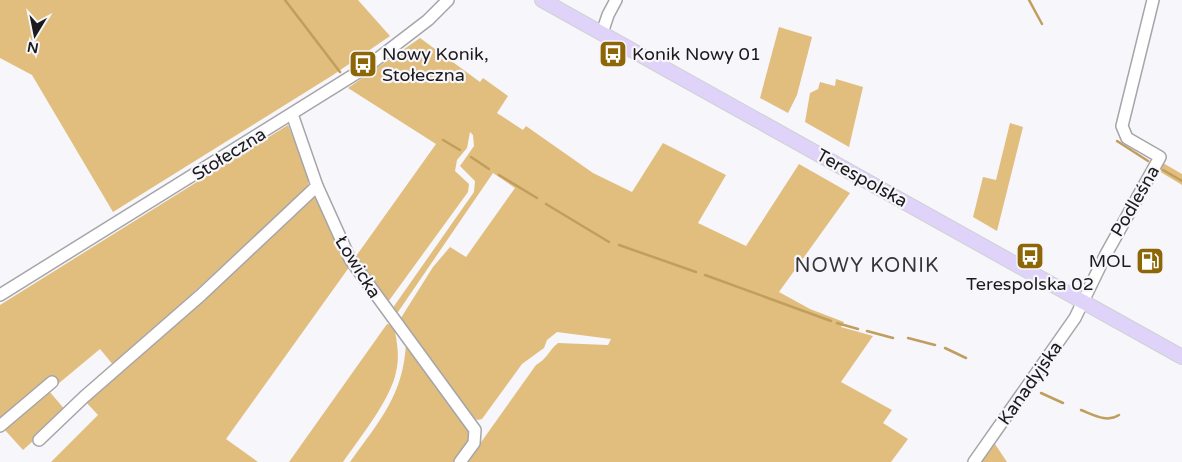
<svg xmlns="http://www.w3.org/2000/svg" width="1182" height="462" viewBox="0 0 1182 462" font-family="'Varela Round',sans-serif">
  <rect width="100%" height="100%" fill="#f7f6fb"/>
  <g fill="#e1be7d">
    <path d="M0 0H358L390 36 333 75 113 212 32 75 0 58Z"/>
    <path d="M779 27 812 37 797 95 788 113 760 98Z"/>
    <path d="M420 38 480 82 483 78 508 96 497 113 523 130 526 126 593 173 632 192 663 143 726 175 698 223 746 246 799 164 850 193 779 292 810 309 844 322 841 327 873 336 841 382 892 410 883 423 908 439 891 462H467L536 365C547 359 549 350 558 343L608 345 611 339 557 332 547 340 544 348 522 364 482 419 478 420 473 418 399 321 433 267 450 247 466 257 515 188 493 173 396 315 392 309 474 192 475 181 460 166 474 146 473 135 470 132 467 148 457 160 455 171 469 184 468 192 388 302 354 259 436 144 348 88Z"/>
    <path d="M836 79 863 87 849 147 805 122 810 93 818 89 820 82 835 86Z"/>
    <path d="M1010 123 1023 127 997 231 973 217 983 177 996 180Z"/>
    <path d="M288 125 309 176 308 187 114 366 100 349 58 384 51 376 0 418V305Z"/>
    <path d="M1163 163 1182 174V185L1159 171Z"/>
    <path d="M311 195 316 197 350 266 226 439 258 462H51L98 415 85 401Z"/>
    <path d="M387 324 394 326C397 342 400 357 396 372 391 399 359 439 343 462H289Z"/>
    <path d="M406 342 472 436 458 462H350C379 421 404 395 406 342Z"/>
    <path d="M49 391 66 411 23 450 4 429Z"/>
    <path d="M993 441 1007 462H978Z"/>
  </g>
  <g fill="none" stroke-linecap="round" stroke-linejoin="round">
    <g stroke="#c09e5d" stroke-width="2.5">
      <path d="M285 0 340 72"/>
      <path d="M1029 0 1042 24"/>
      <path d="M443 140 460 150"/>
      <path d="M1117 141 1148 161"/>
      <path d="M471 157 489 169"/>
      <path d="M1163 170 1182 181"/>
      <path d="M499 175 537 198"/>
      <path d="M546 204 609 242"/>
      <path d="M619 245 696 272"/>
      <path d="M705 275 831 321"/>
      <path d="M837 323 858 329"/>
      <path d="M867 331 893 338"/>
      <path d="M908 338 935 345"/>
      <path d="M945 348 966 358"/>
      <path d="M1041 393 1063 403"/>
      <path d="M1081 410C1094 415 1107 423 1119 415"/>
    </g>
    <defs>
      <g id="minor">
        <path d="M602 33 608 15 616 0"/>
        <path d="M292 114 317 186 350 259 475 430 474 443 460 462"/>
        <path d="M0 295 368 66 428 20 448 0"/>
        <path d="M0 426 52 382"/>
        <path d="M39 440 84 397 201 295 317 186"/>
        <path d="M974 462 1075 318 1105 256 1160 157 1127 138 1122 126 1153 0"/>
      </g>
      <path id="major" d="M542 0 1182 357"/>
    </defs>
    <use href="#minor" stroke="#a6a5a9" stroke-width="14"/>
    <use href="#major" stroke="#d1d1d2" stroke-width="16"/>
    <use href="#minor" stroke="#fff" stroke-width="11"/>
    <use href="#major" stroke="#dfd3fa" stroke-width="14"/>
  </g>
  <defs>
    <symbol id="bus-square" viewBox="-11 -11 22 22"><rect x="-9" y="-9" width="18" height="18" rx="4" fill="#8c6607" stroke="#f7f6fb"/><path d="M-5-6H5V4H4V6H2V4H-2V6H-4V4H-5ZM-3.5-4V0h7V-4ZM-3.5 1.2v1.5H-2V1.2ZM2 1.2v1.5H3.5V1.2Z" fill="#fff"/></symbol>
    <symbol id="fuel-square" viewBox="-11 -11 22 22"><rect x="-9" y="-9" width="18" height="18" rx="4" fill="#8c6607" stroke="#f7f6fb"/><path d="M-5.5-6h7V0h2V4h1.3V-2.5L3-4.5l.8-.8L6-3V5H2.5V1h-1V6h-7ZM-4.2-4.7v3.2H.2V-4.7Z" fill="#fff"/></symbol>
  </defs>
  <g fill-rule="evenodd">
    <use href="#bus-square" x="597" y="38" width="32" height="32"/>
    <use href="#bus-square" x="347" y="48" width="32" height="32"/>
    <use href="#bus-square" x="1014" y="240" width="32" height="32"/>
    <use href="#fuel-square" x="1134" y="245" width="32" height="32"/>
  </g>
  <g text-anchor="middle" stroke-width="4.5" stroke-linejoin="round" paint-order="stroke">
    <g font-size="18" fill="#1b1a1c" stroke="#f7f6fb" text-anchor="start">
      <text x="382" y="60">Nowy Konik,<tspan x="382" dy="21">Stołeczna</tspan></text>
      <text x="632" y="60">Konik Nowy 01</text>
      <text x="1131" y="267" text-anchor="end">MOL</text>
      <text x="1030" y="290" text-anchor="middle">Terespolska 02</text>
    </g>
    <g font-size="18" fill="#1b1a1c" stroke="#f7f6fb">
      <text transform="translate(229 154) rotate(-32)" y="6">Stołeczna</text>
      <text transform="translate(862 178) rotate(29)" y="6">Terespolska</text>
      <text transform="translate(1135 201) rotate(-60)" y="6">Podleśna</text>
      <text transform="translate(358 267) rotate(58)" y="6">Łowicka</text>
      <text transform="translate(1030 383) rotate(-55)" y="6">Kanadyjska</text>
    </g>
    <g font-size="20" letter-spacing="1" fill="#363538" stroke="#f7f6fb">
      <text x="867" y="272">NOWY KONIK</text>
    </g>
  </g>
  <g transform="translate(35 35) rotate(190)" stroke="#f7f6fb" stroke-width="4" paint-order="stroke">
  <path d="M0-4L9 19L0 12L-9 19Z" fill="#1b1a1c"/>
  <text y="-8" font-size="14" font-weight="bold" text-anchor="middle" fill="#1b1a1c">N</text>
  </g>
</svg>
